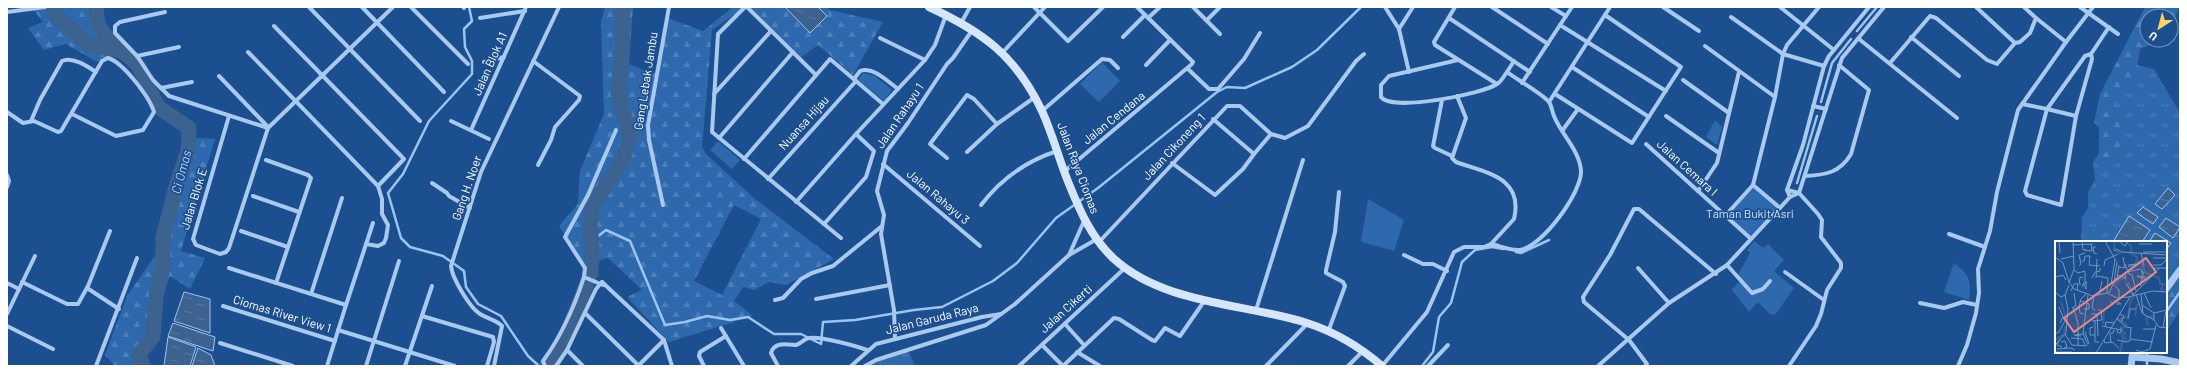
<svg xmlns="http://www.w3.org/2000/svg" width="2187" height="373" viewBox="0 0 2187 373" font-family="Barlow,sans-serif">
  <defs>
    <pattern id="grass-tufts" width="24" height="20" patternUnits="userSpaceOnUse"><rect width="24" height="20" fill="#2e69ad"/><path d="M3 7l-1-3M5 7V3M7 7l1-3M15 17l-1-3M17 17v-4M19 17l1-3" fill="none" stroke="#4d80b9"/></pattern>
    <pattern id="forest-firs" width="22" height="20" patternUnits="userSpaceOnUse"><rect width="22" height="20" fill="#2e69ad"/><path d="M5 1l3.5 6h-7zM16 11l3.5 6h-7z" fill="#4d80b9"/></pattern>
    <pattern id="water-ripples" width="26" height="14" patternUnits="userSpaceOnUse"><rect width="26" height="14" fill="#3c6290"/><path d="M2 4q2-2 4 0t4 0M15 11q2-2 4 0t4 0" fill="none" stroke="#597aa1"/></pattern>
  </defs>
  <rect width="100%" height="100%" fill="#1b4f8f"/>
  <g fill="url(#grass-tufts)">
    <path d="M2121 61 2154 69 2180 113V271L2166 289V242H2081L2082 218 2088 207V192L2095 180 2093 162 2099 153V107Z"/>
    <path d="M908 350 915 366H872L876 360Z"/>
  </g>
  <g fill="url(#forest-firs)" fill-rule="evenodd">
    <path d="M31 7H100L117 52 97 62 66 44 44 50 28 28 43 22Z"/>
    <path d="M605 7H633L629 64 654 74 668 18 703 31 733 7H745L712 30 702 147 706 154 755 199 834 259 786 285 769 282 754 290 743 287 734 301 753 316 669 342 627 297 642 290 608 258 585 265 559 226 578 204 580 171 604 114 601 22ZM734 205 761 219 722 295 694 281Z"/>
    <path d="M750 7H826L830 10 883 22 853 75 818 45 800 58Z"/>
    <path d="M2145 7H2180L2171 25V16H2147V40H2163L2140 49 2136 73 2114 108 2123 129 2112 175 2097 170 2096 162 2101 153V130L2094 122 2100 94Z"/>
    <path d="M195 138 215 139 181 251 205 258 190 289 170 276 134 366H115L105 355 127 296 166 240Z"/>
    <path d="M2180 277V310L2166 333V291Z"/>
  </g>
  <g fill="#2e69ad">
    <path d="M1102 62 1120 81 1099 102 1080 84Z"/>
    <path d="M863 73 875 76 892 90 884 101 858 80Z"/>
    <path d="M1715 120 1722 127 1717 145 1706 137Z"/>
    <path d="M718 141 740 160 732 169 710 150Z"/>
    <path d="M1753 185 1780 208 1750 238 1725 216Z"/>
    <path d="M1368 199 1404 220 1394 251 1361 242Z"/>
    <path d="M1754 241 1763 248 1768 244 1784 260 1774 271 1794 288 1775 315 1770 314 1758 302 1749 312 1732 290 1740 280 1738 275 1750 253 1747 250Z"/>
    <path d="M1954 263C1970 276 1971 279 1969 300L1944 292Z"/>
  </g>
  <g fill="url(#water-ripples)" stroke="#9cc4f0">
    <path d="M785 7H818L827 16 810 33Z"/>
    <path d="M2168 188 2175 195 2162 209 2155 204Z"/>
    <path d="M2143 207 2158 217 2153 224 2137 213Z"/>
    <path d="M2129 216 2150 230 2142 242H2113Z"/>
    <path d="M2166 218 2180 227 2173 238 2159 227Z"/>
    <path d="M2155 233 2171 243 2166 250V242H2149Z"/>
    <path d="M184 292 210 299V333L174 321Z"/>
    <path d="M173 323 215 337 213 351 168 336Z"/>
    <path d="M168 337 196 347 190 366H164Z"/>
    <path d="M198 348 211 355 215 366H192Z"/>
  </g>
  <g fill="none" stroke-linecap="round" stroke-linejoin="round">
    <g stroke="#9cc4f0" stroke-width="2.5">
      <path d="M469 7 472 21 464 29 465 47 472 61V74L429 121 403 174 388 193 401 238 410 247 443 256 464 271 466 287 478 304 501 316 528 356 539 366"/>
      <path d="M1857 31 1877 7"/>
      <path d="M1821 102 1832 63 1851 39"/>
      <path d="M1797 183 1817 116"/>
      <path d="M592 241 606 230 630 241 665 325 685 322 707 316 730 320 748 317 774 334H801L821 344 823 322 855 320 914 310 942 307 993 281 1017 263 1056 218 1098 188 1217 92 1227 87 1245 88 1292 67 1317 50 1361 7"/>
      <path d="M1516 252 1521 253 1549 240"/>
      <path d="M2166 312 2180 292"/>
      <path d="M1422 366 1433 352 1439 317 1451 303 1462 262 1475 250 1492 247 1503 249"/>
      <path d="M2147 366V352"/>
    </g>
    <g stroke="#3c6290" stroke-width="15">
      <path d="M52 7 58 18 89 45 125 52"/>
      <path d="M96 7 98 25 105 35 138 65 158 107 189 128 188 150 177 183 163 237V267L156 296 153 337 139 354 143 366"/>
      <path d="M546 366 563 343 591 273 592 241 590 230 592 207 623 160 630 136 618 93 623 40 622 7"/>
    </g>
    <g stroke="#a9c9ee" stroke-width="4">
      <path d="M309 7 420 121"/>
      <path d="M362 7 444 92"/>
      <path d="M411 7 468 64"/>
      <path d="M463 7 464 8"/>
      <path d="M745 7 718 34 712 132 841 238"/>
      <path d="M747 7 816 75"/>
      <path d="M1034 7 1068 41 1103 7"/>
      <path d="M1193 7 1220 34"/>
      <path d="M1385 7 1399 29"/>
      <path d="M1455 7 1434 42 1435 45 1497 84"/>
      <path d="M1492 7 1548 44"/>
      <path d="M1551 7 1566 16"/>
      <path d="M1572 7 1560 25 1666 91"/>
      <path d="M1663 7 1699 31"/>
      <path d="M1780 7 1834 50"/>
      <path d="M1976 7 2015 43"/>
      <path d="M2080 7 2118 34"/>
      <path d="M7 12 45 7"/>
      <path d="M165 12 120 22 115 26V33L137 56 153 80 169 96 268 128"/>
      <path d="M1731 17 1783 54 1787 45 1819 7"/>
      <path d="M480 18 525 11"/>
      <path d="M1148 18 1160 7"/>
      <path d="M1449 18 1530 72"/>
      <path d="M2036 18 2066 42"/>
      <path d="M1207 20 1220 7"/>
      <path d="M961 23 970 7"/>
      <path d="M1123 37 1145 15"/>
      <path d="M1911 37 1959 76"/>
      <path d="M880 38 925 60"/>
      <path d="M1859 39 1957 118"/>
      <path d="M1705 46 1775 97"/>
      <path d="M248 52 378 186 404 159 274 26"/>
      <path d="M1002 53 1045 7"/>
      <path d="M137 56 179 47"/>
      <path d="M1458 60 1389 76 1381 85V97C1392 112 1483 94 1497 84 1501 82 1504 76 1507 72 1516 79 1543 94 1549 102 1552 106 1552 112 1554 116 1561 134 1580 151 1581 171 1582 192 1542 247 1520 250 1511 251 1500 246 1491 244"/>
      <path d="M533 61 580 96 579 100 555 127 551 140 538 165"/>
      <path d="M484 62 504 57"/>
      <path d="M1890 63 1930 16 1936 18 1987 60 1997 64 2015 43 2020 42 2030 33 2036 18 2024 7"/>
      <path d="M1146 65 1170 40"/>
      <path d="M1572 67 1649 117"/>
      <path d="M1188 69 1209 89H1218L1244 59 1260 33"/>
      <path d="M1409 72 1399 29 1413 7"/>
      <path d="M1507 72 1514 61"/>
      <path d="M219 76 268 127"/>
      <path d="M854 79 860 71C873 66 887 81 898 89"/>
      <path d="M1683 80 1729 113"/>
      <path d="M1522 83 1560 25"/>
      <path d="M161 88 192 82"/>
      <path d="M714 94 771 31"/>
      <path d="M1555 94 1632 143 1681 67 1605 15"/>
      <path d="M1442 100 1433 146 1435 148 1452 156"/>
      <path d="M1549 102 1610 7"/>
      <path d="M2022 104 2047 109 2025 191 2027 195 2061 205 2076 116 2047 109 2085 56 2091 54 2109 27"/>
      <path d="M1813 106 1826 109"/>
      <path d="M1042 111 1102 59 1110 60 1118 68"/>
      <path d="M7 112 23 123 34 121 58 132 61 131 102 61 108 58C123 62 150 98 154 112L143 130 116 136 72 114"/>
      <path d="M229 116 193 239 196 245 220 254 226 252 229 248 268 128 393 7"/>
      <path d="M1666 116 1719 153"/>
      <path d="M2076 116 2092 59 2091 54"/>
      <path d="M1213 119 1254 154 1271 134"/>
      <path d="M31 121 40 100 62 61C72 56 87 66 96 72"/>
      <path d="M451 121 489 139"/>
      <path d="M471 130 526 7"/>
      <path d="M1562 131 1578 109"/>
      <path d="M719 138 793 52"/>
      <path d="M1646 144 1750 238"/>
      <path d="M967 152 997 124 1035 97"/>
      <path d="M947 158 930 144 967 95 974 99 997 124"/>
      <path d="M744 159 830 59 883 104"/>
      <path d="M266 160 308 175 311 178 276 283"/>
      <path d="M1172 163 1215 195 1243 169 1254 154"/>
      <path d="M883 164 980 246"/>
      <path d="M1065 171 1192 64 1193 62 1137 7"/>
      <path d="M7 175 9 181 7 187"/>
      <path d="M1805 176C1825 175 1840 173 1851 154L1869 90 1839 65"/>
      <path d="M768 179 856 81"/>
      <path d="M432 183 447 193 449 196 470 208"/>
      <path d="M1753 185 1780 208"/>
      <path d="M1787 190 1799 193 1818 214 1822 220 1821 237 1841 263V268L1827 290 1821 314 1816 326 1789 366"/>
      <path d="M1698 191 1717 163 1739 72"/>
      <path d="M253 196 299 212"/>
      <path d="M1790 197 1787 190 1803 145 1824 66 1829 56 1869 7"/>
      <path d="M796 202 856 134 925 60 935 45 946 15"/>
      <path d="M663 205 649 140 648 125 669 7"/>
      <path d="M981 205C1001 179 1026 161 1057 151"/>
      <path d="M1725 216 1753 185 1775 97 1783 54 1824 66"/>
      <path d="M824 224 866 177 874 151 856 134"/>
      <path d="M241 231 288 247"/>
      <path d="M1949 234 1985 247"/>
      <path d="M1099 242 1227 106H1240L1271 134 1285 138 1308 126 1356 61 1364 54"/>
      <path d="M366 244 378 246 384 243 386 238 388 225 382 214V199L378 186"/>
      <path d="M1069 255 1084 221"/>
      <path d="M1404 255 1423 264H1433L1447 271"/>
      <path d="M1727 265 1752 293 1763 289 1770 281"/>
      <path d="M229 268 346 305 327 366"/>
      <path d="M1638 268 1669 303"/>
      <path d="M1785 272 1824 300"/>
      <path d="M22 282 67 304H78L88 286 110 231"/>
      <path d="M602 282 603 285 584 277 585 268 565 237 588 195 616 130"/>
      <path d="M7 283 19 289"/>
      <path d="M87 288 119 309"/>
      <path d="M311 294 342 198"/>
      <path d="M816 299 890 285"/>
      <path d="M775 300 783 298 801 279 812 273 833 266 882 226"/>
      <path d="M1920 303 1944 308 1963 302 1977 305"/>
      <path d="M346 305 373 223"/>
      <path d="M223 306 335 341"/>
      <path d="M1256 310 1303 160"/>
      <path d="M585 313 638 365"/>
      <path d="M7 314 35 256"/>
      <path d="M422 316 493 337 494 342 487 366"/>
      <path d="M1065 324 1084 345"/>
      <path d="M7 326 53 349"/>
      <path d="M721 328 744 366"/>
      <path d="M338 330 455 366"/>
      <path d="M1328 332 1345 286 1343 282 1326 273V270L1335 232 1339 192"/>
      <path d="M895 338 894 310 881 234 884 215 877 191 887 151 908 123 947 64 953 58 973 29"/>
      <path d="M220 343 293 366"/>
      <path d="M1042 345 1063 366 1114 318 1119 319 1152 340 1155 341 1165 328 1180 336 1205 300"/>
      <path d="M567 350 583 366"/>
      <path d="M1077 352 1100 366"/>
      <path d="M96 366 137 258"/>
      <path d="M366 366 399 261"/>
      <path d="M405 366 432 286"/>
      <path d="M494 366 502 326C496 320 488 319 480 314 470 308 452 278 451 266L481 172 559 7"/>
      <path d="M545 366 543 361C562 335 574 308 584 277"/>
      <path d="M556 366 567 350 596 289 602 282 664 340 672 366"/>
      <path d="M638 366 664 340"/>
      <path d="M704 366 699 356 700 352 726 336"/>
      <path d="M778 366 771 353C774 342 785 344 795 345 800 345 803 339 809 338 820 336 856 346 867 350"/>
      <path d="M851 366 876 344 982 317 1001 314"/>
      <path d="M865 366 876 360 986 325 1015 304 1069 255 1097 239"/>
      <path d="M1019 366 1126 267"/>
      <path d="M1266 366 1307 324"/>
      <path d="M1348 366 1363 351"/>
      <path d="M1382 366 1427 312 1454 252 1464 247H1484L1491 244 1514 219C1524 177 1486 173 1456 162L1452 158 1466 118 1457 96"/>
      <path d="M1428 366 1448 345"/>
      <path d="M1598 366 1669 303 1727 265 1790 197 1799 193 1842 58 1884 7"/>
      <path d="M1645 366 1647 364 1629 340 1584 302 1583 297 1610 255 1634 209H1639L1716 274"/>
      <path d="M1958 366 1967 345 1976 313 1979 293 1978 269 1990 231 1997 192 2018 110 2066 42 2093 7"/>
    </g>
    <g stroke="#a9c9ee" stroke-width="7">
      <path d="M2166 289 2180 270"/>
      <path d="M2132 357 2161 359 2180 363"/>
      <path d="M2131 366 2133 352"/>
    </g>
    <path stroke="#d6e6fa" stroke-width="8" d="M929 7C983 32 1016 56 1042 111 1053 135 1059 160 1069 184 1080 211 1091 237 1113 258 1164 305 1244 303 1307 323 1335 332 1360 347 1382 366"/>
  </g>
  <g text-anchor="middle" stroke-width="3.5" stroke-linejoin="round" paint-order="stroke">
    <g font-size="12" fill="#fff" stroke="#1b4f8f">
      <text transform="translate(490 64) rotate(-66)" y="4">Jalan Blok A1</text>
      <text transform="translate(646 81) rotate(-81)" y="4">Gang Lebak Jambu</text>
      <text transform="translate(900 116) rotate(-56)" y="4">Jalan Rahayu 1</text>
      <text transform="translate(1114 118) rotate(-39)" y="4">Jalan Cendana</text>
      <text transform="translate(804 123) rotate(-48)" y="4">Nuansa Hijau</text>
      <text transform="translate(1174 147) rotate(-47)" y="4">Jalan Cikoneng 1</text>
      <text transform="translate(1078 168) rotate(69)" y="4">Jalan Raya Ciomas</text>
      <text transform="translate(1687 168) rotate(42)" y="4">Jalan Cemara I</text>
      <text transform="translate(467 188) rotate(-71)" y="4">Gang H. Noer</text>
      <text transform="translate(938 197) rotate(40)" y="4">Jalan Rahayu 3</text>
      <text transform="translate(194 199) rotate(-73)" y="4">Jalan Blok E</text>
      <text transform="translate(1066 309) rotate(-42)" y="4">Jalan Cikerti</text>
      <text transform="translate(282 314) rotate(17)" y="4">Ciomas River View 1</text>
      <text transform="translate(932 319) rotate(-14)" y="4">Jalan Garuda Raya</text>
    </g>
    <g font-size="12" fill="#cfe3fa" stroke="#1b4f8f">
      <text x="1750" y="218">Taman Bukit Asri</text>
    </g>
    <g font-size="13" font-style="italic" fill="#b5d3f5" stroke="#1b4f8f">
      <text transform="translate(181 172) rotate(-75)" y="5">Ci Omas</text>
    </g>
  </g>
  <g transform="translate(2055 241)">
    <rect width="112" height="112" fill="#1b4f8f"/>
    <path fill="none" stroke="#3c6290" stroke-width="2" d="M60 0 59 8 66 13M69 0 76 5V12L82 16 81 22 85 20 91 32 104 37 105 40M105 40V43H109L106 48 109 49M60 43 67 37 72 39M6 61 11 76M80 75 82 63M48 83 49 70M93 85 91 76H97L98 74M0 99 9 93 10 85M72 99 67 95 70 92 66 89 72 84 64 78 73 76 75 61 79 55 73 41M65 112 68 97"/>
    <path fill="none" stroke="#7695bc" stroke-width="1" d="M4 0 5 12M27 0 28 9H31M50 0 61 20M64 0 70 5 73 0M83 0H101M84 3H97M18 4 38 3M41 6H38L39 12 42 13M30 9 37 10 36 3M59 10 61 8 67 11 112 14M88 11H112M86 12 89 25M0 16 8 22 14 41M98 17H112M6 18 19 15M27 20H29L30 15H35L34 24 45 25M70 23 74 33 77 34 81 50M73 24 81 23 73 26M98 24H106L112 18M24 25 26 23 24 14 30 12M49 25 50 19 63 13M64 26 70 27 68 16M99 27H112M19 29 23 32 30 30V40M73 31 85 28M62 34 71 37 70 33M42 35 53 37 52 52M1 36 8 34 11 39M37 37 40 31 45 30V27M41 37 42 18M60 37 62 38 64 24M90 38 82 35 91 36M14 41 19 48 38 55 52 52 62 57 73 56 98 50 112 51M14 42 19 28 18 0M71 42 78 54M26 43H24L25 36 28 37M56 43 60 19M58 43 64 49V57M85 45 88 34 86 28 89 33M27 46 29 41H32L29 44 31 48V42M16 50 19 43H23L22 49M0 51 6 56 10 54 14 44M54 52 59 41 62 21M89 52 96 67M81 53 87 72 99 79 104 86 112 87M86 53 88 73M44 54 47 40M78 54 105 27M39 55 37 66 40 70M26 60 34 63V68H29M55 61 59 62 60 59 66 63H61M87 64 99 72M4 66 8 76 5 82M18 66 23 82V104M17 67 21 65 19 52M29 73 25 72 24 65 26 58 31 53M36 73H42L43 95M64 73 69 75 66 81M62 78 71 86 77 87M73 78 75 68H81M40 79V101H44M99 79V72L112 69M37 80 47 79 46 69H43M47 85 66 89M38 86 35 87V94H40M50 86 51 81 59 82M76 87 75 98 98 101M108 87 111 70M88 88H101M62 89 63 92H66V86M30 91 34 103M0 93 4 91 12 76M10 93 17 104 32 105M26 95 19 94 28 93M16 97 28 98 30 105M5 98 2 104 7 106M49 99 50 102 57 101 64 107M62 99 72 101 76 99M6 101 10 100 12 106 9 107M56 102 55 92H58L59 89M0 104 11 92 13 68 10 54M33 104 28 92 33 54M2 108 17 107 20 110M81 109 87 111 95 108 101 84M0 111H17M41 112 75 56"/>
    <path fill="#e88989" fill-opacity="0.15" stroke="#e88989" stroke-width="2" d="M91 17 101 31 19 91 9 77Z"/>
    <rect width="112" height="112" fill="none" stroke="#fff" stroke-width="2"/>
  </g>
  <rect width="2187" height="373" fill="none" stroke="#ffffff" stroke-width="16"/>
  <g transform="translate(2159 28) rotate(216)"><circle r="19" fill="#1b4f8f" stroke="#7695bc"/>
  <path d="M0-3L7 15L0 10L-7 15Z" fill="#ffd166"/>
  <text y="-6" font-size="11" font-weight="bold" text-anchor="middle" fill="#ffffff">U</text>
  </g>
</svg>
